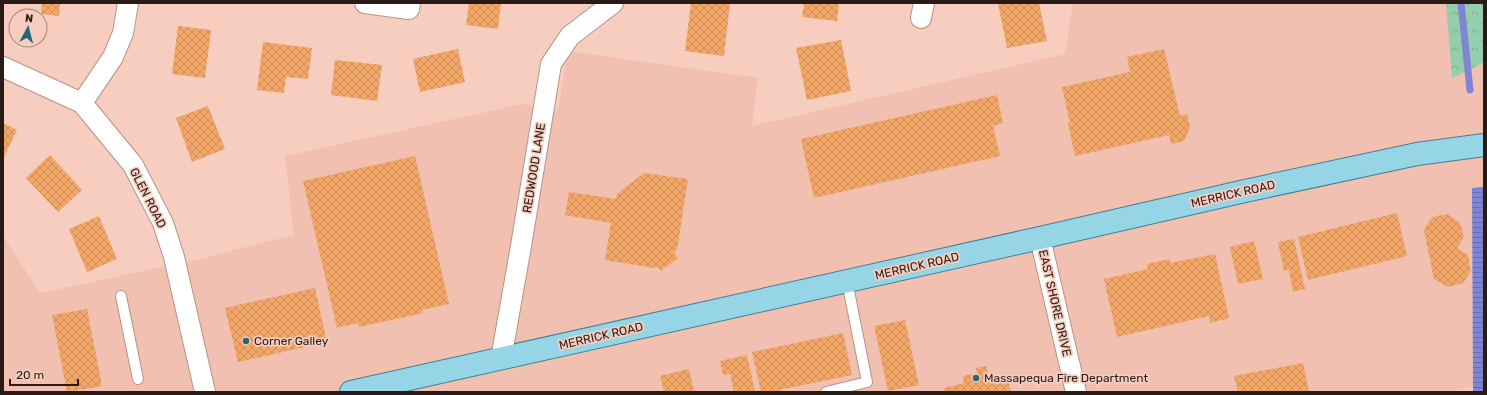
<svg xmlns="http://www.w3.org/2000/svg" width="1487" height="395" viewBox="0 0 1487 395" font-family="Rubik,sans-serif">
  <defs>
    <pattern id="forest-crowns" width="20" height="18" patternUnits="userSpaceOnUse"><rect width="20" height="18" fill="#94ceac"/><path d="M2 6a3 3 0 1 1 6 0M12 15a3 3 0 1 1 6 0" fill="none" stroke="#80b093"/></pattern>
    <pattern id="water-rules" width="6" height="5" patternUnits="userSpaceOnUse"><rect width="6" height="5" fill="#7e85d5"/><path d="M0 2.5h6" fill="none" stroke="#676cac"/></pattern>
    <pattern id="building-cross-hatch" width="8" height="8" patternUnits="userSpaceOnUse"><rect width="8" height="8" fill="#f2a668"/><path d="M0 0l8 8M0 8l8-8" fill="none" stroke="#d08e59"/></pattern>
  </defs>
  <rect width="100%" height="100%" fill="#f7cdbf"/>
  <path fill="#f1c0b0" d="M1073 3H1484V187L1472 189 1473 387 1450 392H3V236L40 293 199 259 294 235 285 156 523 104 558 111 568 51 758 78 752 126 1065 54Z"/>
  <path fill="url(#forest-crowns)" d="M1446 3H1484L1483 63 1452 78Z"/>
  <path fill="url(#water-rules)" d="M1484 187V392H1473L1472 188Z"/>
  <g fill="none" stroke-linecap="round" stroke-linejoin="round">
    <path stroke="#7e85d5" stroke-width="7" d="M1461 3 1470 90"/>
  </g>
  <g fill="url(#building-cross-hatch)">
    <path d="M42 3H60L59 16 41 14Z"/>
    <path d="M469 3H501L498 29 466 25Z"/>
    <path d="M691 3H730L724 56 685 51Z"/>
    <path d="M804 3H839L837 21 802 17Z"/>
    <path d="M998 3H1039L1047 41 1007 48Z"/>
    <path d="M178 26 211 30 205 78 172 74Z"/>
    <path d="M841 40 851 91 807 100 796 48Z"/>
    <path d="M263 42 312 48 308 79 286 77 284 93 257 90Z"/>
    <path d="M458 49 465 82 420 92 413 59Z"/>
    <path d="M1164 49 1180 116 1187 114 1190 128 1184 141 1171 144 1169 135 1075 156 1068 123H1070L1062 87 1130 72 1127 57Z"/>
    <path d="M335 60 382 65 377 101 331 95Z"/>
    <path d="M997 95 1003 123 993 126 1000 156 814 198 801 139Z"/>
    <path d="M208 106 225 149 192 162 176 118Z"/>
    <path d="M3 123 17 130 3 159Z"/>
    <path d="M50 155 82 190 58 212 26 178Z"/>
    <path d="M415 156 449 304 422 310 423 313 359 327 358 323 337 328 303 181Z"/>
    <path d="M644 173 688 179 677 250 674 252 678 258 661 271 658 267 654 268 605 260 611 223 565 215 569 192 616 199 617 194Z"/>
    <path d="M1397 213 1407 256 1308 280 1298 237Z"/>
    <path d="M1447 214 1460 223 1464 237 1457 248 1468 255 1471 271 1463 283 1448 287 1434 279 1424 230 1432 217Z"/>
    <path d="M99 216 117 259 87 272 69 229Z"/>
    <path d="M1294 239 1305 289 1293 292 1289 270 1284 271 1278 242Z"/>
    <path d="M1254 241 1263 279 1238 284 1230 247Z"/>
    <path d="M1215 254 1229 318 1210 323 1209 316 1117 337 1104 279 1148 269 1147 264 1170 259V263Z"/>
    <path d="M315 288 327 342 238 362 225 308Z"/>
    <path d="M87 309 102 386 67 392 52 315Z"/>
    <path d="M905 320 919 385 888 391 874 326Z"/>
    <path d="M843 333 852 375 779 390V392H761L752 352Z"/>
    <path d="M747 355 755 392H734L730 374 723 375 720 361Z"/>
    <path d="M1303 363 1309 392H1238L1234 376Z"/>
    <path d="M986 366 989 380 1007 376 1011 392H945L944 388 964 383 963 376 977 373 976 368Z"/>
    <path d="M689 369 694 392H664L660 376Z"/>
  </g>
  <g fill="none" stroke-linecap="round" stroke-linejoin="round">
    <defs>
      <g id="service">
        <path d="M121 296 138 379"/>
        <path d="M826 392 867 382 847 281"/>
      </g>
      <g id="minor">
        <path d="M365 3 409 9 410 3"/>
        <path d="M921 18 924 3"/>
        <path d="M3 67 82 103 133 165 163 223 174 257 205 392"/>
        <path d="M82 103 113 57 123 33 128 3"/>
        <path d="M1040 238 1076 392"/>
        <path d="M501 359 521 246 551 64 570 36 613 3"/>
      </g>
      <path id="primary" d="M351 392 1040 238 1245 191 1417 154 1484 145"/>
    </defs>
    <use href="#service" stroke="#ba9285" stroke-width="12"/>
    <use href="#minor" stroke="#ba9285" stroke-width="22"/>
    <use href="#primary" stroke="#428192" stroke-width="24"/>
    <use href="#service" stroke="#fff" stroke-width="10"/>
    <use href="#minor" stroke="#fff" stroke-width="20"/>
    <use href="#primary" stroke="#96d5e6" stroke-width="22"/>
  </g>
  <g fill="#236779" stroke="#f7cdbf" stroke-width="1.5">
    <circle cx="246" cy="341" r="4"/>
    <circle cx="976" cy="378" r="4"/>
  </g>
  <g text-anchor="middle" stroke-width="3.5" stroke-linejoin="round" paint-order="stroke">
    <g font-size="12" fill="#291a15" stroke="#f7cdbf">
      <text transform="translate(534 168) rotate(-81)" y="4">REDWOOD LANE</text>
      <text transform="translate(1233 194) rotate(-13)" y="4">MERRICK ROAD</text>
      <text transform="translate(148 198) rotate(63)" y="4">GLEN ROAD</text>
      <text transform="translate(917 266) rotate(-13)" y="4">MERRICK ROAD</text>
      <text transform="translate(1055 303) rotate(77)" y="4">EAST SHORE DRIVE</text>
      <text transform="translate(601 336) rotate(-13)" y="4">MERRICK ROAD</text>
    </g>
    <g font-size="12" fill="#291a15" stroke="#f7cdbf" text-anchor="start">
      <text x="254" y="345">Corner Galley</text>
      <text x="984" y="382">Massapequa Fire Department</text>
    </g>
  </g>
  <rect width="1487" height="395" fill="none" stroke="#291a15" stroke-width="8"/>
  <g transform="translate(28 28) rotate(7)"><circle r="19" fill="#f7cdbf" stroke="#a5857b"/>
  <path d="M0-3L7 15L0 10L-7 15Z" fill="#236779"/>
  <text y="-6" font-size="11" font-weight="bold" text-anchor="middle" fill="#291a15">N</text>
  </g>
  <path d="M10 379v6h68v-6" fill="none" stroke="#291a15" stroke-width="2"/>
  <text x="16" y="379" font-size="12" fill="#291a15" stroke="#f7cdbf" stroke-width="3" paint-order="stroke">20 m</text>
</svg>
